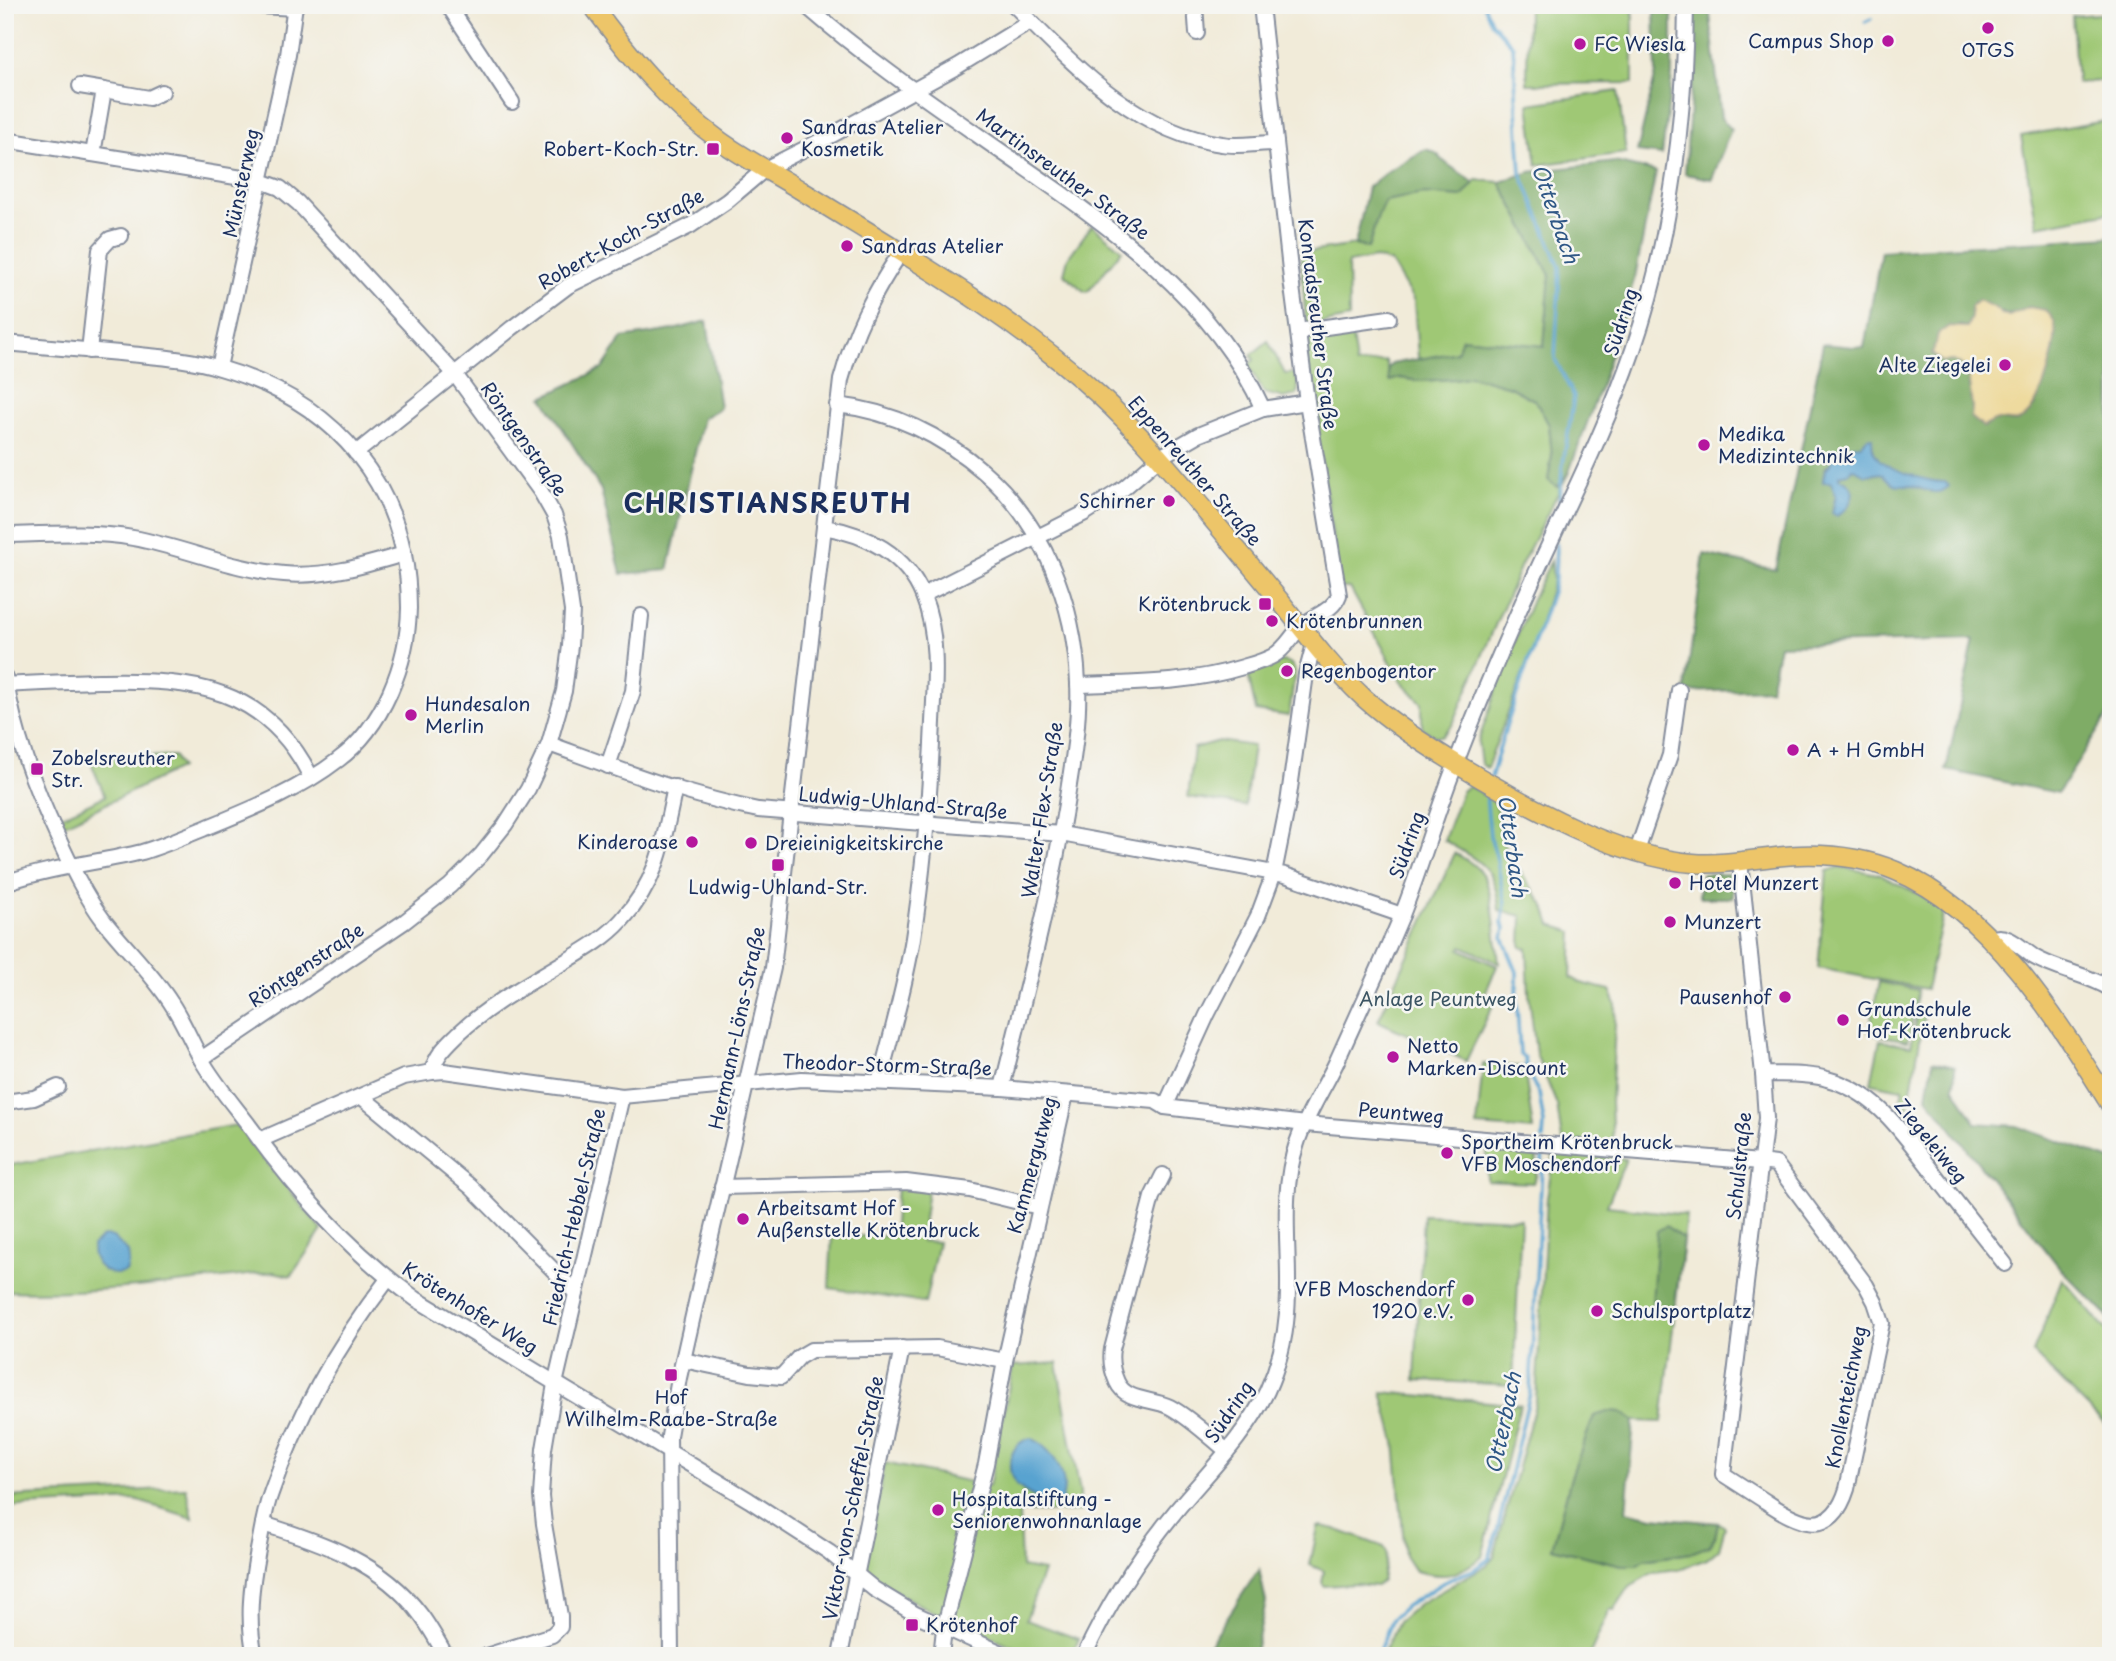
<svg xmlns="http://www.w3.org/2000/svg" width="2116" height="1661" viewBox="0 0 2116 1661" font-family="'Playpen Sans',sans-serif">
  <rect width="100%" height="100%" fill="#f6f6f2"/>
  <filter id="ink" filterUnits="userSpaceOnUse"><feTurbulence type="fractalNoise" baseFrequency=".0143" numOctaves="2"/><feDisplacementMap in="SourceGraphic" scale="14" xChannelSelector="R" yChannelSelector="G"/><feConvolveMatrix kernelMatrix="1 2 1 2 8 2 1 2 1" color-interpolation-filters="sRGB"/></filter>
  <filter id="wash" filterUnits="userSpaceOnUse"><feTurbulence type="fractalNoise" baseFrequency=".00686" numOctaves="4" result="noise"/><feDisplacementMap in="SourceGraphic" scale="28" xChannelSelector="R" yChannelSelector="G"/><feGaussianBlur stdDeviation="1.57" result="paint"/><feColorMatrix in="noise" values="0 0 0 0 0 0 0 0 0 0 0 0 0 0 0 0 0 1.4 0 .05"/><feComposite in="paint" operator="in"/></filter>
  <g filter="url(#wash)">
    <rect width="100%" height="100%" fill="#f1ebd9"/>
    <g fill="#9fc874" stroke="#5d7c69" stroke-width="2">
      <path d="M1528 5H1633V83L1527 84Z"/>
      <path d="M2111 13V80L2077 83 2072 16Z"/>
      <path d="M1618 91 1626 153 1537 165 1529 104Z"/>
      <path d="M2111 120V212L2037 226 2021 136Z"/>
      <path d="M1476 180 1500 182 1550 275 1544 346 1462 338 1457 352 1422 360 1418 357 1414 301 1391 262 1375 258 1348 263 1349 318 1306 327 1301 253 1355 245 1368 248C1374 232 1376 216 1385 201L1423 194 1462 197Z"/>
      <path d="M1092 225 1122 250 1088 292 1084 291 1064 274 1068 258Z"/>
      <path d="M1351 328 1356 365 1386 361 1390 381 1400 378 1419 381 1455 379 1472 376 1510 387 1536 401 1549 425 1552 456 1548 480 1557 486 1569 472 1521 565 1453 724 1442 736H1434L1422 728V703L1401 681 1350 588H1340L1303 336Z"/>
      <path d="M1268 341 1285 374 1297 373 1298 389 1296 395 1284 398 1264 393 1248 365 1254 360 1251 355Z"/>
      <path d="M1551 561 1553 581 1536 639 1487 768 1481 764 1478 742 1504 668 1534 595Z"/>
      <path d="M1279 661C1288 661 1293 663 1295 672L1289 716 1256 711 1248 675Z"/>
      <path d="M1219 741 1253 746 1245 806 1188 797 1194 748Z"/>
      <path d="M174 756 180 768 63 825 59 817 105 796 89 758Z"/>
      <path d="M1468 786 1490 797 1497 806 1501 838 1511 858 1545 907 1551 925 1573 932 1571 977 1581 983 1610 990 1616 1004 1611 1103 1613 1145 1562 1140 1557 1105 1536 1054 1529 994 1527 948 1521 947 1522 916 1499 910C1495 863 1479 863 1444 840L1462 791Z"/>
      <path d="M1455 853C1465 859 1475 864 1482 874 1493 887 1496 942 1499 963L1462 946 1460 949 1497 966 1484 996 1495 1001 1466 1061 1378 1021Z"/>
      <path d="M1840 867 1878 874 1945 907 1926 989 1818 968 1827 871Z"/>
      <path d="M1879 982 1918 990 1908 1041 1869 1033Z"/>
      <path d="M1917 1011 1925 1012 1907 1112 1899 1111 1903 1087 1902 1089 1871 1083 1880 1040 1911 1046Z"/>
      <path d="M1483 1064 1524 1067 1533 1130 1477 1126Z"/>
      <path d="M236 1125 322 1230 291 1276 274 1272C185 1282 95 1295 5 1291V1166Z"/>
      <path d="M1487 1149 1537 1153 1536 1177 1533 1183 1487 1181Z"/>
      <path d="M1554 1153 1626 1159 1607 1206 1686 1215 1662 1422 1634 1421 1621 1412 1594 1416 1572 1474 1552 1548 1622 1565H1636L1643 1560 1691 1553 1715 1537 1718 1523 1725 1527 1719 1549 1707 1559 1679 1569 1654 1572 1630 1586 1614 1610 1610 1609 1589 1656H1382L1398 1622 1419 1604 1487 1565 1494 1556 1536 1401 1547 1197Z"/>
      <path d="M897 1187 928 1189 921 1241 938 1242 925 1303 829 1288 832 1236H893Z"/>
      <path d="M1423 1215 1521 1219 1513 1385 1415 1380Z"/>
      <path d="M2062 1279 2111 1335V1430L2033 1353Z"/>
      <path d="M1057 1363 1080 1492V1512H1019L1021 1567 1043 1571 1026 1620 1079 1639 1071 1656H1037L1015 1647 929 1610 881 1583 865 1569 885 1463 989 1486 1013 1366Z"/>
      <path d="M1382 1392 1520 1405 1482 1557C1456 1576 1447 1579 1415 1571L1405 1556 1395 1442Z"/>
      <path d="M186 1488 193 1518 135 1500 5 1507V1497Z"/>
      <path d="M1321 1526 1335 1529 1384 1547 1387 1553 1382 1581 1376 1586 1356 1584 1324 1586 1322 1582 1324 1571 1310 1565 1318 1527Z"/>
    </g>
    <g fill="#7fac66" stroke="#4d6e62" stroke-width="2" fill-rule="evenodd">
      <path d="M1694 5H1709L1721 118 1731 129 1712 179 1685 174 1694 54Z"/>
      <path d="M1672 6V75L1662 155 1637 152 1656 73 1654 10Z"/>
      <path d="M1426 149C1443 154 1438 159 1450 166 1458 172 1466 176 1474 183L1462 197 1423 194 1385 201C1376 215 1374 232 1368 248L1355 245 1368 187 1388 171Z"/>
      <path d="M1615 162 1656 172 1635 277 1601 385 1569 472 1557 487 1548 480 1552 456 1549 425 1536 401 1510 387 1472 376 1455 379 1419 381 1400 378 1389 381 1388 368 1392 364 1457 352 1462 338 1544 346 1550 275 1500 182 1530 172Z"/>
      <path d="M2111 237V710L2058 793 1946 770 1974 640 1779 645 1770 689 1685 692 1704 554 1776 570 1823 344 1864 348 1881 251ZM1994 307C2008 320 2013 314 2029 307L2054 348 2044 383 2034 407 2015 422 1996 420 1972 407 1967 368 1953 361 1958 325 1967 327 1971 317ZM1872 440C1872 448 1874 456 1880 461 1893 471 1928 483 1945 482L1924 490 1908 484 1900 485 1881 473 1873 475 1852 468 1844 474H1839V478C1855 488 1854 491 1847 509L1833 508 1836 495 1831 482 1823 481 1825 468 1833 460 1836 451 1840 448 1861 446Z"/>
      <path d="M707 321 720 408 703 418 668 570 621 574 601 490 543 397 602 369 623 338 673 330Z"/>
      <path d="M1702 874H1729L1733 877V898H1701L1699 895Z"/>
      <path d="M1933 1061 1955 1066 1954 1088 1976 1123 2017 1126 2111 1160V1320L2060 1268 1927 1097Z"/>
      <path d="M1666 1226 1683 1239 1674 1313 1663 1312 1652 1304 1657 1231Z"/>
      <path d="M1611 1411 1621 1412 1634 1421 1626 1511 1653 1517 1718 1523 1715 1537 1709 1546 1691 1553 1644 1560 1636 1565H1622L1552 1548 1572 1474 1594 1416Z"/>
      <path d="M1259 1569 1266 1602 1254 1656H1202Z"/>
    </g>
    <path fill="#eeda9e" stroke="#84847e" stroke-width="2" d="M1978 300 1994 307 2002 314 2009 316 2029 307 2046 310C2049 314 2054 319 2055 324 2058 345 2042 403 2025 417 2016 425 2009 420 1998 420 1993 421 1988 425 1983 427L1971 417 1972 407 1967 368 1953 361 1942 362 1932 354 1938 334 1949 326 1967 327 1971 317 1970 307Z"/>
    <g fill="#58a3d0" stroke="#3a6997" stroke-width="2">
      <path d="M1872 437C1872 445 1872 452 1878 458 1886 469 1931 483 1945 482L1949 486C1937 498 1926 489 1912 486 1906 484 1901 486 1895 484 1889 481 1886 477 1881 473L1866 475 1852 468 1848 473 1839 475V478C1843 480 1847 481 1850 485 1858 495 1846 512 1837 516L1832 513 1836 495 1831 482H1823C1824 469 1826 471 1832 461 1843 444 1839 447 1861 445L1867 438Z"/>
      <path d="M103 1236 113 1237 128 1252 129 1261 126 1272C108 1279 91 1265 92 1246Z"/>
      <path d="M1031 1438C1048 1446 1064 1467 1064 1487 1064 1492 1062 1499 1061 1504 1048 1504 1029 1496 1019 1487 1003 1473 1009 1442 1031 1438Z"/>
    </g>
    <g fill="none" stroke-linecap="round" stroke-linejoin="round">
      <g stroke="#58a3d0" stroke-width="3.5">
        <path d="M1484 5 1491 22 1513 46 1521 173 1560 267 1555 359 1574 397 1562 470 1559 511"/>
        <path d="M1865 22 1871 19"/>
        <path d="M1491 777 1506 727 1552 592 1555 579 1556 543"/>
        <path d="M1488 788 1486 794 1490 836 1496 855 1505 904 1502 923 1505 928 1503 938 1517 972V1006L1520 1054 1525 1058 1527 1073 1539 1093 1544 1124 1543 1139"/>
        <path d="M1377 1656 1392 1619 1406 1606 1444 1582 1473 1570 1489 1559 1498 1528 1530 1393 1543 1147"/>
      </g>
    </g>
  </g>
  <g filter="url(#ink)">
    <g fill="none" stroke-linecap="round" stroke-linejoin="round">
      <defs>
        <g id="minor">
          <path d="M244 5 295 8"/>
          <path d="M448 5 512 102"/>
          <path d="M805 5C860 53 920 95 979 136 1086 211 1207 285 1263 409"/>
          <path d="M1014 5C1073 64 1136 133 1222 144 1239 147 1258 143 1276 143"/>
          <path d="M1195 5 1197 33"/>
          <path d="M80 86 104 90 93 154"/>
          <path d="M104 90 149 98 162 92"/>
          <path d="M5 140 261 181 280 188 298 203 454 373 541 492 554 515 561 536 572 611 570 646 564 691 549 744 528 789 505 825 481 855 450 886 404 922 201 1059"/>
          <path d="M1298 331 1389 318"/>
          <path d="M5 343C47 347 88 350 129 354 159 357 191 359 220 368 335 401 409 486 409 608 408 663 383 727 338 760 298 791 249 810 203 829 183 837 163 846 142 852 97 863 50 867 5 883"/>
          <path d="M89 351 100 250 110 239 121 236"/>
          <path d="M219 367 288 55 295 5"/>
          <path d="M837 405C892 411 943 436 984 472 1044 524 1075 605 1078 683 1080 723 1072 765 1066 804 1050 900 1025 994 1002 1088"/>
          <path d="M356 453 512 328 568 286 690 226 727 201 765 169 832 135 958 66 1030 22"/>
          <path d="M824 527C866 534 906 554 923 596 939 635 935 681 933 722 930 794 924 867 913 938 905 987 891 1035 879 1082"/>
          <path d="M5 535C47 534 92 531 133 538 184 547 232 570 284 574 324 578 366 565 404 554"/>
          <path d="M923 595 1085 513 1124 488 1160 457 1198 435 1263 409 1307 402"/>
          <path d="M5 677C15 736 33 784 58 838 71 866 85 896 104 921 126 949 152 973 171 1003 183 1021 191 1041 201 1059 214 1082 232 1103 248 1124 296 1190 349 1251 416 1299L749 1500 829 1552 874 1589 915 1614 1008 1656"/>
          <path d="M5 685C37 683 70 682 102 681 193 679 266 687 311 777"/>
          <path d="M1078 685C1136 683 1188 684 1243 667 1253 664 1264 661 1273 656 1288 647 1291 635 1303 625 1315 615 1333 611 1339 595L1307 402 1291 279 1261 5"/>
          <path d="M549 744C618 769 687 796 758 810L1061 834 1285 875 1402 915"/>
          <path d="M608 766 633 691 641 616"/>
          <path d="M1637 851 1670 755 1679 690"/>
          <path d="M1991 939C2006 931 2022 949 2034 957 2058 971 2087 974 2111 989"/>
          <path d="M432 1072C436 1054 447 1045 459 1033 489 1005 526 985 561 964 583 951 605 939 622 920 659 880 664 838 675 787"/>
          <path d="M1763 1074C1784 1075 1807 1073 1827 1079 1879 1093 1904 1136 1936 1176 1959 1205 1982 1235 2005 1264"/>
          <path d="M362 1097 471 1187 576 1293"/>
          <path d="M5 1102 34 1098 58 1087"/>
          <path d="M1165 1107 1207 1015 1258 916 1274 873 1288 803 1306 674 1314 644"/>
          <path d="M260 1140 404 1077 432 1072 444 1071 622 1096 802 1079 1002 1088 1155 1101 1165 1107 1305 1124 1760 1162 1776 1164 1866 1285 1875 1302 1882 1323 1847 1489C1831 1540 1799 1524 1765 1501 1751 1492 1737 1483 1723 1474L1766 1118 1763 1074 1740 862"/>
          <path d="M1163 1175 1152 1197 1112 1349C1110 1361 1112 1371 1117 1382 1126 1402 1152 1398 1170 1407 1189 1417 1210 1437 1227 1451"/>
          <path d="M722 1187 906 1182 970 1190 1039 1207"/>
          <path d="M683 1360 750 1374 781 1377 799 1357 811 1350 937 1348 1005 1361"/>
          <path d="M263 1524C322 1542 382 1563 420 1614 430 1627 438 1642 446 1656"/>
          <path d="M255 1656C247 1620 251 1586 258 1550 262 1531 264 1511 271 1493 297 1416 339 1343 388 1279"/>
          <path d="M486 1656 552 1635 560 1627V1616L544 1524 541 1496 544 1449 555 1384 622 1096"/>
          <path d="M671 1656 669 1436 679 1378 706 1258 773 968 841 380C855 329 872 296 901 252"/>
          <path d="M840 1656 902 1348"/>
          <path d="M941 1656 944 1629 986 1464 1005 1361 1066 1094"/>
          <path d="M1084 1656C1108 1604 1139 1556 1175 1512 1207 1473 1245 1437 1267 1391 1278 1367 1285 1339 1287 1313 1292 1256 1278 1199 1297 1143 1306 1115 1323 1090 1336 1063 1358 1014 1381 965 1402 915 1422 865 1436 813 1456 763 1474 715 1494 668 1514 622 1553 531 1601 444 1633 350 1671 240 1685 121 1686 5"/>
        </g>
        <path id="major" d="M592 5C628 54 669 104 719 140 745 159 775 174 802 191 905 255 1011 314 1100 396 1141 434 1176 477 1212 519 1235 547 1258 574 1281 602 1307 635 1333 669 1364 698 1393 724 1427 746 1460 766 1527 806 1615 857 1693 863 1729 866 1765 856 1800 855 1832 854 1867 859 1896 871 1990 910 2059 1022 2111 1106"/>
      </defs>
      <use href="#minor" stroke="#868d9c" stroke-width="18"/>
      <use href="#major" stroke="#868d9c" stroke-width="21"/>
      <use href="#minor" stroke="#fff" stroke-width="14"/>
      <use href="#major" stroke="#edc569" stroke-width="18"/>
    </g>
  </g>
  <g fill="#b5179e" stroke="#f6f6f2" stroke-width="2.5">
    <circle cx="1988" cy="28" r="7"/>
    <circle cx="1888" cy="41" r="7"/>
    <circle cx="1580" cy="44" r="7"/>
    <circle cx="787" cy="138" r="7"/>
    <rect x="706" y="142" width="14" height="14" rx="3.5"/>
    <circle cx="847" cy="246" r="7"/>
    <circle cx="2005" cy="365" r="7"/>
    <circle cx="1704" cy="445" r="7"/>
    <circle cx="1169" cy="501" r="7"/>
    <rect x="1258" y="597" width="14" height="14" rx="3.5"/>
    <circle cx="1272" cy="621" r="7"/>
    <circle cx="1287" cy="671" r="7"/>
    <circle cx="411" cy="715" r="7"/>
    <circle cx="1793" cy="750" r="7"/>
    <rect x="30" y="762" width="14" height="14" rx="3.5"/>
    <circle cx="692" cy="842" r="7"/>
    <circle cx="751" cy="843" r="7"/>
    <rect x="771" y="858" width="14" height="14" rx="3.5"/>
    <circle cx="1675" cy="883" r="7"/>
    <circle cx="1670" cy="922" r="7"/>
    <circle cx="1785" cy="997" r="7"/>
    <circle cx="1843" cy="1020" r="7"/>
    <circle cx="1393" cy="1057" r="7"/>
    <circle cx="1447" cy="1153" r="7"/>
    <circle cx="743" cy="1219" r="7"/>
    <circle cx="1468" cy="1300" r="7"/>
    <circle cx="1597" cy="1311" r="7"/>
    <rect x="664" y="1368" width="14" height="14" rx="3.5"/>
    <circle cx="938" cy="1510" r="7"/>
    <rect x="905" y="1618" width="14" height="14" rx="3.5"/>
  </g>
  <g text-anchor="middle" stroke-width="5" stroke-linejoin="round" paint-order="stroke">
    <g font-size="19" fill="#1b2f5e" stroke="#f6f6f2" text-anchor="start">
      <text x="1874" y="48" text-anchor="end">Campus Shop</text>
      <text x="1594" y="51">FC Wiesla</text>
      <text x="1988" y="57" text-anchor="middle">OTGS</text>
      <text x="801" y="134">Sandras Atelier<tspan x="801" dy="22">Kosmetik</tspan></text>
      <text x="699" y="156" text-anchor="end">Robert-Koch-Str.</text>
      <text x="861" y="253">Sandras Atelier</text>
      <text x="1991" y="372" text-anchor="end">Alte Ziegelei</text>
      <text x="1718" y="441">Medika<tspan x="1718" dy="22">Medizintechnik</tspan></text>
      <text x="1155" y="508" text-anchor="end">Schirner</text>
      <text x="1251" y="611" text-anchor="end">Krötenbruck</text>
      <text x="1286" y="628">Krötenbrunnen</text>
      <text x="1301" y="678">Regenbogentor</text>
      <text x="425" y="711">Hundesalon<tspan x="425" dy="22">Merlin</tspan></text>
      <text x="1807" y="757">A + H GmbH</text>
      <text x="51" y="765">Zobelsreuther<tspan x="51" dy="22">Str.</tspan></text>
      <text x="678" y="849" text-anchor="end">Kinderoase</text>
      <text x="765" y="850">Dreieinigkeitskirche</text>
      <text x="1689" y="890">Hotel Munzert</text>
      <text x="778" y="894" text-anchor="middle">Ludwig-Uhland-Str.</text>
      <text x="1684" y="929">Munzert</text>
      <text x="1771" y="1004" text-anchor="end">Pausenhof</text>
      <text x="1857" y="1016">Grundschule<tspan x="1857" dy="22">Hof-Krötenbruck</tspan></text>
      <text x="1407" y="1053">Netto<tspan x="1407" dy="22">Marken-Discount</tspan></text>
      <text x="1461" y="1149">Sportheim Krötenbruck<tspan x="1461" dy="22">VFB Moschendorf</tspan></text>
      <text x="757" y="1215">Arbeitsamt Hof -<tspan x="757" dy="22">Außenstelle Krötenbruck</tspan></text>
      <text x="1454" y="1296" text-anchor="end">VFB Moschendorf<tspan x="1454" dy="22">1920 e.V.</tspan></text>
      <text x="1611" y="1318">Schulsportplatz</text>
      <text x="671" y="1404" text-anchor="middle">Hof<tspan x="671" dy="22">Wilhelm-Raabe-Straße</tspan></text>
      <text x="952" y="1506">Hospitalstiftung -<tspan x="952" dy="22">Seniorenwohnanlage</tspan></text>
      <text x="926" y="1632">Krötenhof</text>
    </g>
    <g font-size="19" fill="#1b2f5e" stroke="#f6f6f2">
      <text transform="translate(1063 174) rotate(36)" y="7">Martinsreuther Straße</text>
      <text transform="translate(241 183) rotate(-78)" y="7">Münsterweg</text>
      <text transform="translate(621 239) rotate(-29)" y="7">Robert-Koch-Straße</text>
      <text transform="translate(1621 322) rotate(-72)" y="7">Südring</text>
      <text transform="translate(1318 324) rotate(83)" y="7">Konradsreuther Straße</text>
      <text transform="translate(524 439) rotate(55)" y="7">Röntgenstraße</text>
      <text transform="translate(1195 471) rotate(49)" y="7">Eppenreuther Straße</text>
      <text transform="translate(903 803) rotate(5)" y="7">Ludwig-Uhland-Straße</text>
      <text transform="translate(1042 810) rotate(-81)" y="7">Walter-Flex-Straße</text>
      <text transform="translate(1407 845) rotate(-70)" y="7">Südring</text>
      <text transform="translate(306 965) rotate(-34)" y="7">Röntgenstraße</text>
      <text transform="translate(737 1028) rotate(-78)" y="7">Hermann-Löns-Straße</text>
      <text transform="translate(887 1065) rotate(2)" y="7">Theodor-Storm-Straße</text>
      <text transform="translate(1401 1113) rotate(5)" y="7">Peuntweg</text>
      <text transform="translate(1931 1141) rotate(51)" y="7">Ziegeleiweg</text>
      <text transform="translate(1032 1165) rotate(-75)" y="7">Kammergutweg</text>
      <text transform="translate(1739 1166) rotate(-84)" y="7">Schulstraße</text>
      <text transform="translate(574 1217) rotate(-77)" y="7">Friedrich-Hebbel-Straße</text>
      <text transform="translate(470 1308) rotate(32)" y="7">Krötenhofer Weg</text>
      <text transform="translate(1846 1397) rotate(-79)" y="7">Knollenteichweg</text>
      <text transform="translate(1229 1412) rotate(-56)" y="7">Südring</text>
      <text transform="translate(853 1498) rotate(-79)" y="7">Viktor-von-Scheffel-Straße</text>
    </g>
    <g font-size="19" fill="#3c5564" stroke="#f6f6f2">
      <text x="1438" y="1006">Anlage Peuntweg</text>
    </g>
    <g font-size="21" font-style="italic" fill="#305886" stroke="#f6f6f2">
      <text transform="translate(1555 214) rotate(71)" y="7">Otterbach</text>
      <text transform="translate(1512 846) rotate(82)" y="7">Otterbach</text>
      <text transform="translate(1504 1423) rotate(-78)" y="7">Otterbach</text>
    </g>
    <g font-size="26" font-weight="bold" letter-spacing="2" fill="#1b2f5e" stroke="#f6f6f2">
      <text x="768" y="513">CHRISTIANSREUTH</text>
    </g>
  </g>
  <rect width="2116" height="1661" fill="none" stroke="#f6f6f2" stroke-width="28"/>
</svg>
